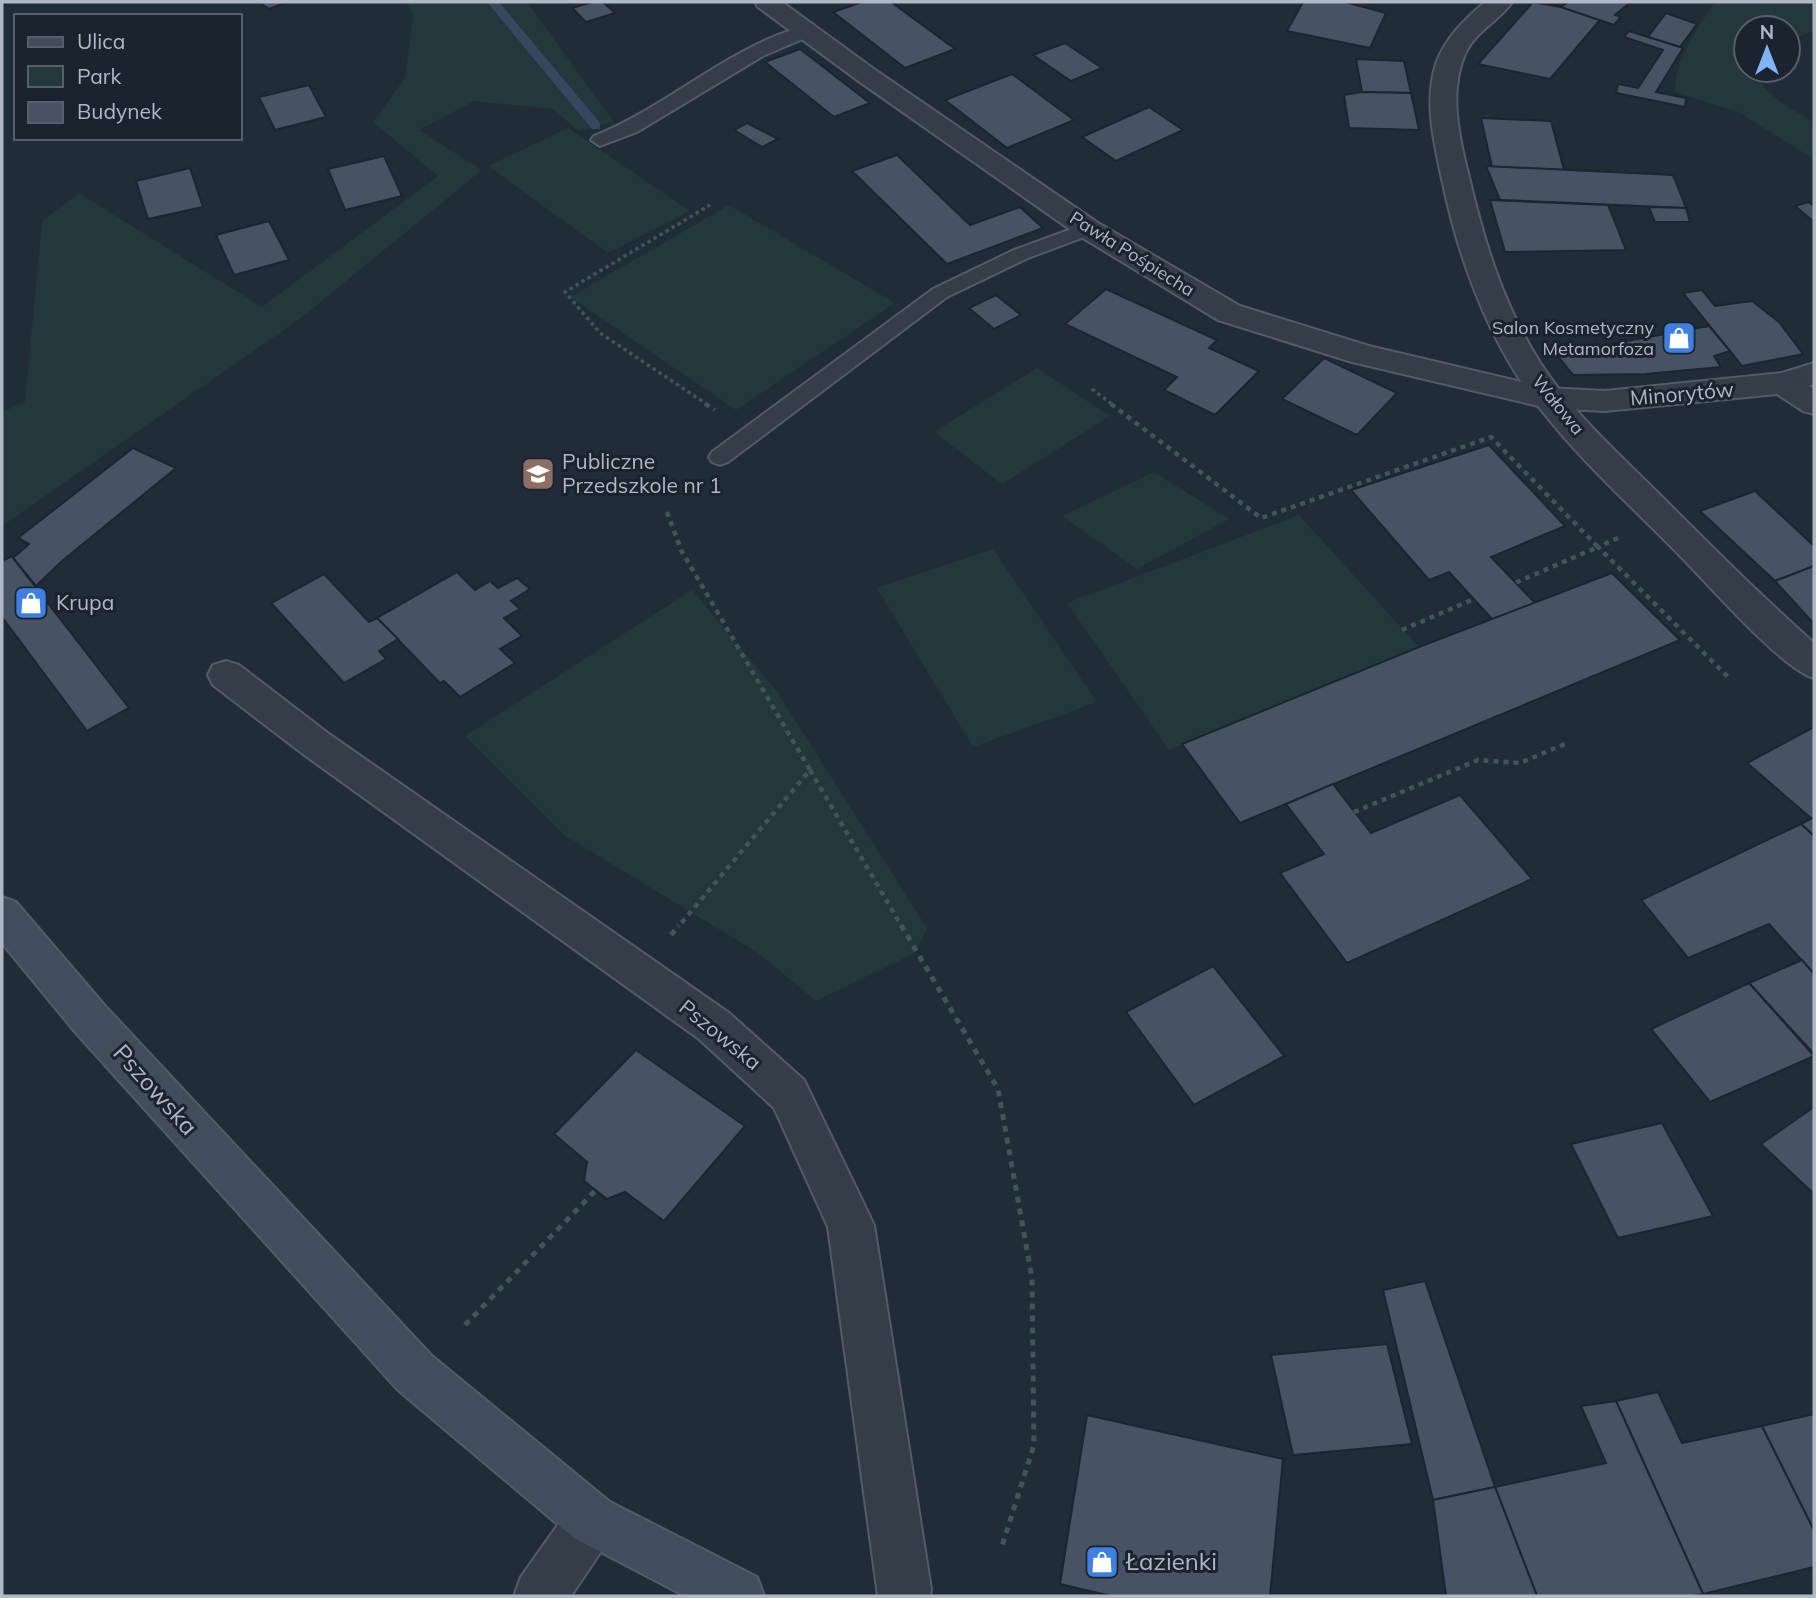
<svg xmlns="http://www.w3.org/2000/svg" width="1816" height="1598" viewBox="0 0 1816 1598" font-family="Mulish,sans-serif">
  <rect width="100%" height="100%" fill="#212c39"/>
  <g fill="#23383a">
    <path d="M407 2H527L614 122 578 131 553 109 474 101 419 130 482 170 301 318 2 526V412L25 402 42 221 79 193 262 307 438 176 373 122 405 78 413 16Z"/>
    <path d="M1715 2H1814V31L1788 41V28H1746V70H1754C1767 98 1788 107 1814 122V159L1738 112 1675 92C1675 59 1697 29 1715 2Z"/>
    <path d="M568 128 690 211 608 253 488 166Z"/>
    <path d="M729 205 895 303 736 410 570 297Z"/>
    <path d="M1037 368 1110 416 1002 484 934 432Z"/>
    <path d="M1154 472 1229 519 1137 569 1062 516Z"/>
    <path d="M1299 515 1419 647 1169 750 1067 603Z"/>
    <path d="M993 549 1097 702 973 747 877 588Z"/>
    <path d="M692 590 776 690 927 928 915 953 816 1001 758 953 564 835 465 736Z"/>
  </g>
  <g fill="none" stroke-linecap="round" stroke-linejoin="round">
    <path fill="#354860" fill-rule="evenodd" d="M487 2H499L600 123V129H592Z"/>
  </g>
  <g fill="#475363" stroke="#1c2530" stroke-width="2">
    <path d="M259 2H288L269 9Z"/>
    <path d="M593 2H603L615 13 586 22 572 8Z"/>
    <path d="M862 2H891L955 49 905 68 833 12Z"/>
    <path d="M1303 2H1345L1386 13 1370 48 1287 31Z"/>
    <path d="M1533 2 1561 7 1600 20 1550 79 1478 64Z"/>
    <path d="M1568 2H1631L1615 15 1621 17 1614 25 1561 7Z"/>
    <path d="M1666 13 1697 24 1680 47 1648 37Z"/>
    <path d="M1629 31 1683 48 1656 92 1686 98 1685 107 1616 93 1618 84 1638 88 1663 50 1624 37Z"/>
    <path d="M1065 43 1102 68 1071 81 1033 55Z"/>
    <path d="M800 49 870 103 834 117 765 62Z"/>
    <path d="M1356 59 1404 61 1411 93 1362 92Z"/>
    <path d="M1012 74 1074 120 1007 148 945 100Z"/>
    <path d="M309 85 326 117 275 130 259 97Z"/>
    <path d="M1362 92 1411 93 1419 130 1349 128 1344 95Z"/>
    <path d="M1149 107 1183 130 1116 161 1082 137Z"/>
    <path d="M1481 118 1551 121 1564 170 1492 167Z"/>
    <path d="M747 123 778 139 762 147 734 130Z"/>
    <path d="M897 155 970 225 1020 207 1043 228 947 264 852 171Z"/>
    <path d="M384 156 402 196 345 210 328 169Z"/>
    <path d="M1486 166 1673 175 1686 208 1500 200Z"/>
    <path d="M190 168 203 207 148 219 136 181Z"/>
    <path d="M1490 200 1608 205 1626 250 1505 252Z"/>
    <path d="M1809 202 1814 206V222L1795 206Z"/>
    <path d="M1649 207 1686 208 1690 222H1655Z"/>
    <path d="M269 221 289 260 234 275 216 235Z"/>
    <path d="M1106 289 1217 340 1209 348 1259 371 1215 415 1164 390 1177 377 1065 324Z"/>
    <path d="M1702 290 1715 306 1752 301 1779 322 1803 354 1742 366 1683 293Z"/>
    <path d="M996 295 1021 315 994 329 969 308Z"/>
    <path d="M1709 326 1730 351 1714 356 1721 367 1645 374 1573 375 1556 354Z"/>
    <path d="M1324 358 1397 393 1357 435 1282 399Z"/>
    <path d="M1489 445 1565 526 1491 557 1536 604 1493 620 1449 572 1429 580 1351 490Z"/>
    <path d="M133 448 176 468 62 561 36 586 13 558 29 544 18 538Z"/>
    <path d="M1755 491 1814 546V566L1775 581 1700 511Z"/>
    <path d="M12 556 13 558 129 708 87 731 2 617V561Z"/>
    <path d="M1814 566V624L1775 581Z"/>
    <path d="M457 572 475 590 490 581 498 588 517 578 530 589 511 601 520 609 504 618 522 636 500 649 515 663 460 697 444 681 440 683 377 618Z"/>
    <path d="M1612 573 1680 640 1240 823 1182 744 1419 647Z"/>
    <path d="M324 574 369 622 377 618 398 639 379 651 386 659 344 683 271 603Z"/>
    <path d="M1814 727V817L1812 819 1747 763Z"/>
    <path d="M1333 784 1371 833 1460 795 1532 879 1347 963 1280 873 1324 854 1286 804Z"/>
    <path d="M1814 817V836L1801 824Z"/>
    <path d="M1801 824 1814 836V974L1769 924 1688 958 1641 900Z"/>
    <path d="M1802 960 1814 974V1054L1749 983Z"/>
    <path d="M1213 966 1284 1056 1194 1105 1126 1012Z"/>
    <path d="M1749 983 1814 1056 1710 1102 1651 1029Z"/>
    <path d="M636 1050 745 1126 664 1221 625 1192 607 1199 584 1181 587 1162 554 1134Z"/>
    <path d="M1814 1107V1194L1761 1144Z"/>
    <path d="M1662 1123 1713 1216 1618 1238 1571 1144Z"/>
    <path d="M1425 1281 1495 1487 1433 1500 1383 1290Z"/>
    <path d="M1387 1344 1412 1444 1293 1455 1271 1355Z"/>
    <path d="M1658 1392 1682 1443 1762 1426 1814 1530V1567L1703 1594 1616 1401Z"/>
    <path d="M1616 1401 1703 1594 1692 1596H1537L1495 1487 1606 1463 1581 1406Z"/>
    <path d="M1814 1414V1530L1762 1426Z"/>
    <path d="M1087 1415 1283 1459 1270 1596H1111L1060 1584Z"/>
    <path d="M1495 1487 1537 1596H1446L1433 1500Z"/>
  </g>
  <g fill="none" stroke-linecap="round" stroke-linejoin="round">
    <defs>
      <g id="service">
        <path d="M806 26 812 27 815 31 812 35 763 56 637 132 600 146 591 140 594 136C666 108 732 44 806 26Z"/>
        <path d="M1088 223 1098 229 1095 233 1028 258 947 297 728 462 720 465 712 462 709 457 712 452 933 289 1014 250Z"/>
      </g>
      <path id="pedestrian" d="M1814 363V384L1783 393 1772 390 1767 383 1772 376Z"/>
      <g id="minor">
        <path d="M755 2H782L878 72 1098 223 1240 306 1369 346 1547 388 1605 391 1783 373 1794 376 1814 389V414L1803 411 1777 394 1605 411 1547 408 1352 362 1218 320 1078 235 860 82 758 7Z"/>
        <path d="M226 661 239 665 329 734 729 1013 804 1080 874 1225 931 1589 930 1596H878L828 1227 774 1108 699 1039 303 754 213 685 208 675 213 665Z"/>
      </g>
      <g id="tertiary">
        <path d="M1485 2H1512C1499 21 1476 31 1466 52 1448 90 1459 138 1469 177 1484 242 1504 307 1541 364 1573 413 1617 452 1658 493 1709 544 1760 595 1814 643V678C1783 669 1715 592 1689 565 1639 513 1583 464 1539 407 1488 340 1459 261 1442 179 1434 143 1424 100 1436 64 1445 38 1465 19 1485 2Z"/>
        <path d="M592 1494 610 1502 618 1520 610 1538 571 1596H514L521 1577 574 1502Z"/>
      </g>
      <path id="secondary" d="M2 897 16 902 106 1007 432 1356 610 1502 757 1577 764 1596H685L574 1538 398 1390 76 1033 2 943Z"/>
    </defs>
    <use href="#service" stroke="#525b67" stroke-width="4"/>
    <use href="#pedestrian" stroke="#525b67" stroke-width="4"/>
    <use href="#minor" stroke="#525b67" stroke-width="4"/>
    <use href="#tertiary" stroke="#525b67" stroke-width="4"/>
    <use href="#secondary" stroke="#525b67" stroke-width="4"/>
    <g stroke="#405557" stroke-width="3.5" stroke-dasharray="3.5 3.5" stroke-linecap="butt">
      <path d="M1092 389 1113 405"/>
      <path d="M708 405 600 333 565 292 710 205"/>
    </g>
    <g stroke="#405557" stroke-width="4.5" stroke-dasharray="5 5" stroke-linecap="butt">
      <path d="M705 404 715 410"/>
      <path d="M1111 404 1261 518 1491 437 1598 547 1515 583"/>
      <path d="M667 512 681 550 810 770 678 927"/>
      <path d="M1618 538 1598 547 1728 677"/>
      <path d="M1402 630 1474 599"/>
      <path d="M810 770 902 927"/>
      <path d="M1354 812 1478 760 1520 763 1565 744"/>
    </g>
    <g stroke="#405557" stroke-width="5" stroke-dasharray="6 6" stroke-linecap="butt">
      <path d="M901 925 998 1089 1032 1278 1034 1445 1002 1546"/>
      <path d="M671 935 679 925"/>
      <path d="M465 1325 596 1190"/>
    </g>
    <use href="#service" fill="#343e49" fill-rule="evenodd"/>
    <use href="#pedestrian" fill="#343e49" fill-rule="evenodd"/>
    <use href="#minor" fill="#343e49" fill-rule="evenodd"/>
    <use href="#tertiary" fill="#343e49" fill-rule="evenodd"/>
    <use href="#secondary" fill="#424d5c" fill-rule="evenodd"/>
  </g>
  <defs>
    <symbol id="shop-square" viewBox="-11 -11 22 22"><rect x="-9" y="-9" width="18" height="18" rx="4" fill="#3f7fe0" stroke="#1a232e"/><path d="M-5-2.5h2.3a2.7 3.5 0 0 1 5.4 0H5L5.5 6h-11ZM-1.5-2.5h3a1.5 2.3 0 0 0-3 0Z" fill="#fff"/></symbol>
    <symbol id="school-square" viewBox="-11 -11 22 22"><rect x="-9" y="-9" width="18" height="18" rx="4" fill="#8d6e63" stroke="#1a232e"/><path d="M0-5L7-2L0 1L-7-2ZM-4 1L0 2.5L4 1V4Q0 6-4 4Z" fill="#fff"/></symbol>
  </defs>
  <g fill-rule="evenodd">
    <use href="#shop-square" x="1660" y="319" width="38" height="38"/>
    <use href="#school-square" x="519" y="455" width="38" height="38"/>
    <use href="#shop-square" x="12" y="584" width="38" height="38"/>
    <use href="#shop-square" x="1083" y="1543" width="38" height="38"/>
  </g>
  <g text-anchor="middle" stroke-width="6" stroke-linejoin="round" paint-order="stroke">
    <g font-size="18" fill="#afb8c6" stroke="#1a232e">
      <text transform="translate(1132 254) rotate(32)" y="6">Pawła Pośpiecha</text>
      <text transform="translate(1558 405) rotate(51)" y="6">Wałowa</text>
    </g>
    <g font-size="18" fill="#afb8c6" stroke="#1a232e" text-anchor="end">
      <text x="1654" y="334">Salon Kosmetyczny<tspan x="1654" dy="21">Metamorfoza</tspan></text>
    </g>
    <g font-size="21" fill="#afb8c6" stroke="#1a232e">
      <text transform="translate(1682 394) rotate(-5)" y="7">Minorytów</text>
      <text transform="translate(720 1035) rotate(39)" y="7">Pszowska</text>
    </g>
    <g font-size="21" fill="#afb8c6" stroke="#1a232e" text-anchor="start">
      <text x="562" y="469">Publiczne<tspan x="562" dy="24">Przedszkole nr 1</tspan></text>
      <text x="56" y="610">Krupa</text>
    </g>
    <g font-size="24" fill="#afb8c6" stroke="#1a232e">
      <text transform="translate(155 1090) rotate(48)" y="8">Pszowska</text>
    </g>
    <g font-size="24" fill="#afb8c6" stroke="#1a232e" text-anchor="start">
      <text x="1126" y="1570">Łazienki</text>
    </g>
  </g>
  <rect width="1816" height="1598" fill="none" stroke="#afb8c6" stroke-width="7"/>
  <rect x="14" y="14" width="228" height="126" fill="#1a232e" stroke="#565f6b" stroke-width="2"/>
  <rect x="28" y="37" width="35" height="10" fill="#424d5c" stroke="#565f6b" stroke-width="2"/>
  <text x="77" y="49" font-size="21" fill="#afb8c6">Ulica</text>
  <rect x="28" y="66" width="35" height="21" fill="#23383a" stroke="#565f6b" stroke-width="2"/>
  <text x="77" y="84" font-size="21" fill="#afb8c6">Park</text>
  <rect x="28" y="102" width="35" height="21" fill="#475363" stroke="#565f6b" stroke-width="2"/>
  <text x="77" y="119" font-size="21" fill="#afb8c6">Budynek</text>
  <g transform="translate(1767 49)"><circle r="33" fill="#1a232e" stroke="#565f6b" stroke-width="2"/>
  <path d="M0-5L12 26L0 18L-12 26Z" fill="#82b3f8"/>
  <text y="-10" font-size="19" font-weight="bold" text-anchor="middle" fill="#afb8c6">N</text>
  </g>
</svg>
